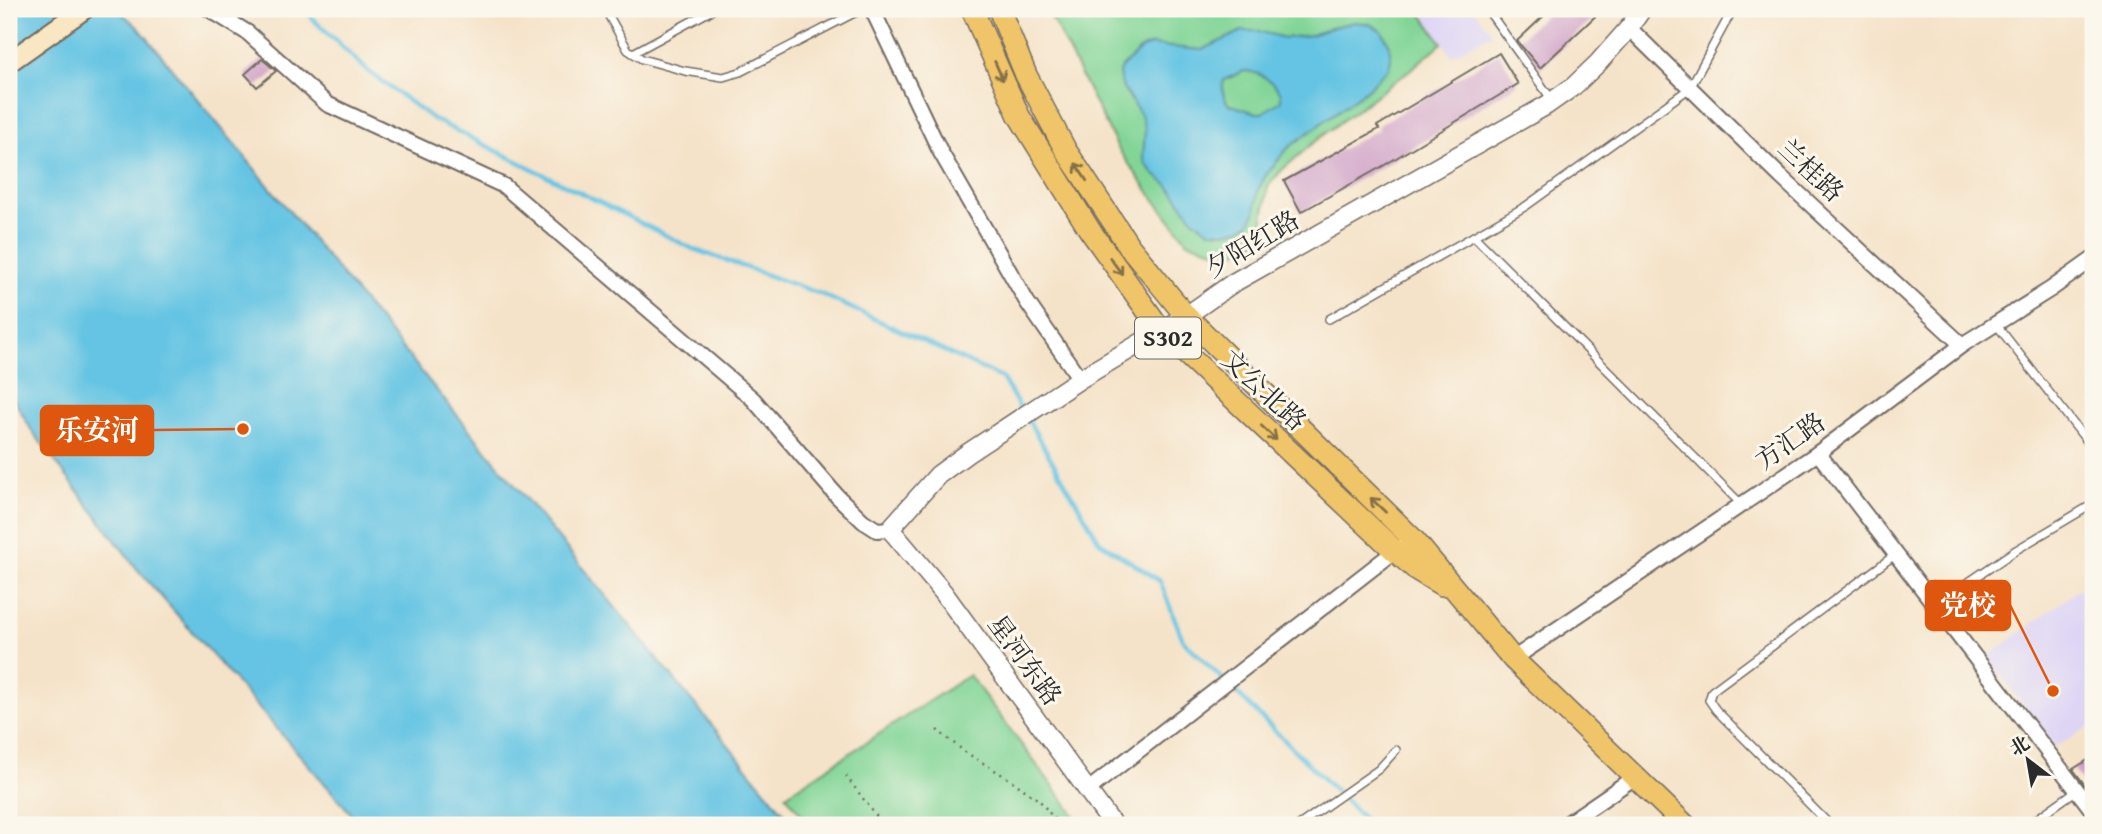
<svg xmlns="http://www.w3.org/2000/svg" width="2102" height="834" viewBox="0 0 2102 834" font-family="'Gentium Book Plus','Noto Serif SC',serif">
  <rect width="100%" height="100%" fill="#fbf7ec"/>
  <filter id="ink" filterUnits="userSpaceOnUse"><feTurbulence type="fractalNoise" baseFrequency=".0143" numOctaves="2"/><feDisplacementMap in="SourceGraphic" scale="14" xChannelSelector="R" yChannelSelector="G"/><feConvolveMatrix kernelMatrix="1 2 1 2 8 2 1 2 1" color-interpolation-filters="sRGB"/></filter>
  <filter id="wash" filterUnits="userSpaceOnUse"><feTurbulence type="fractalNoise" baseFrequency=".00686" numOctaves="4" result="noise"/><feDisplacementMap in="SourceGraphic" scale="28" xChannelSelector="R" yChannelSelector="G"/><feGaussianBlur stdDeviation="1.57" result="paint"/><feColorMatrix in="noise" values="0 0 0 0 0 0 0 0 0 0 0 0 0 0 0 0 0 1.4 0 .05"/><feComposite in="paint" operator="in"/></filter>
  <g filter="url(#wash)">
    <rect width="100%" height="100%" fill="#f5e3c9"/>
    <g fill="#ded5f5">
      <path d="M1420 9H1473L1492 33 1452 56Z"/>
      <path d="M2093 579V725L2055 747 1987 657Z"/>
    </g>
    <g fill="#82d597" stroke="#568061" stroke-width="2">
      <path d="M1047 9H1418L1442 43 1411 69 1319 138 1282 170 1268 186 1262 225 1268 236 1230 255 1188 242 1151 195 1119 150Z"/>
      <path d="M969 675 1082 825H810L786 795Z"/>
    </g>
    <g fill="#65c4e3" stroke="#487887" stroke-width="2" fill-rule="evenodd">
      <path d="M9 9H117L139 28 794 825H361L138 570 32 431 9 391Z"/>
      <path d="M1355 22 1370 24 1382 31 1389 44 1391 59 1389 68 1365 91 1288 148 1266 175 1258 190 1255 213 1249 224 1239 229 1225 232 1210 231 1194 220 1168 185 1155 175 1145 163 1143 156 1145 130 1141 115 1124 90 1120 80 1119 72 1122 67 1142 48 1151 45 1202 50 1242 31H1258L1284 38 1311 35 1337 26ZM1244 71C1261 72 1272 80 1281 93V101L1262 113H1256L1228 104C1223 95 1221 90 1224 80Z"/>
    </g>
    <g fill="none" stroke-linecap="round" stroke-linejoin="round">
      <g stroke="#65c4e3" stroke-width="4.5">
        <path d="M306 9 313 19 369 72 433 119 693 249 821 294 1002 378 1023 413"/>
        <path d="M1028 420 1100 542 1160 581 1183 640 1370 825"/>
      </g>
    </g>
    <g id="blocks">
      <g fill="#cfa0c7">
        <path d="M1551 9H1603L1540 68 1517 41Z"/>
        <path d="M1499 53 1518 84 1383 166 1301 212 1284 181 1379 129 1377 126Z"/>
        <path d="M262 59 276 71 257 87 245 74Z"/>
        <path d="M2093 757V796L2073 769Z"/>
      </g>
    </g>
  </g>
  <g filter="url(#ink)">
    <use href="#blocks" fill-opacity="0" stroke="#726b62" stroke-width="2"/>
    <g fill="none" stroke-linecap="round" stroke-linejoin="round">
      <defs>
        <g id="service">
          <path d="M605 9 628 50 642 59 685 71 723 77 740 72 862 9"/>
          <path d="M1487 9 1552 100"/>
          <path d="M633 53 714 9"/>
          <path d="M1474 236 1741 504"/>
          <path d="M1329 319 1526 206 1690 88 1733 9"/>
          <path d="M1996 324 2093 449"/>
          <path d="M1935 605 2016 550 2093 504"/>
          <path d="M1299 825 1379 769 1396 750"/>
          <path d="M1830 825 1716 710 1709 700 1712 691 1896 554"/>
          <path d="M2028 825 2077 790"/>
        </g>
        <g id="minor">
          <path d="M209 9 248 33 327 104 504 186 753 399 837 496 863 521 877 530 890 529"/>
          <path d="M872 9 940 151 1027 302 1080 379"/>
          <path d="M1629 28 1781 177 1962 345"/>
          <path d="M1818 453 2093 811"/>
          <path d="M1513 659 1818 453 1962 345 2051 289 2093 259"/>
          <path d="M1088 790 1400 547"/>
          <path d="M1565 825 1635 777"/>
        </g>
        <path id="tertiary" d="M1113 825 943 592 890 529 938 475 968 453 1080 379 1186 316 1233 283 1547 105 1574 86 1598 63 1629 28 1642 9"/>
        <path id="secondary" d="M9 62 84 9"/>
        <g id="primary">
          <path d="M972 9 1019 116 1089 229 1161 330 1395 551 1417 570 1442 585"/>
          <path d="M999 9 1026 75 1065 149 1129 246 1186 316 1413 539 1513 659 1685 825"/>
        </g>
      </defs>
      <use href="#service" stroke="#726b62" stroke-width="10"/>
      <use href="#minor" stroke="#726b62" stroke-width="18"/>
      <use href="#tertiary" stroke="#726b62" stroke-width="21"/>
      <use href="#secondary" stroke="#726b62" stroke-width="23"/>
      <use href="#primary" stroke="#726b62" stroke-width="24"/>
      <g stroke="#726b62" stroke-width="2.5" stroke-dasharray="2 5" stroke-linecap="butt">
        <path d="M937 730 965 752 1011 780 1040 801 1059 825"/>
        <path d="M846 776 883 825"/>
      </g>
      <use href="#service" stroke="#fff" stroke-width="7"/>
      <use href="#minor" stroke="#fff" stroke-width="14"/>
      <use href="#tertiary" stroke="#fff" stroke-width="18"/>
      <use href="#secondary" stroke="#f9e7c3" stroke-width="19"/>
      <use href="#primary" stroke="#f0c469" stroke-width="21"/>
    </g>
    <defs><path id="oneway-shaft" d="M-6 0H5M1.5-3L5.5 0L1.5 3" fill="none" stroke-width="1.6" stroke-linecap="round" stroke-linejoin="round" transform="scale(1.75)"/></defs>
    <g stroke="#847047">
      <use href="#oneway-shaft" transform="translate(999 71) rotate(66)"/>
      <use href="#oneway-shaft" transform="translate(1081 172) rotate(-123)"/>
      <use href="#oneway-shaft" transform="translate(1116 266) rotate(54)"/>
      <use href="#oneway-shaft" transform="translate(1269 433) rotate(43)"/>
      <use href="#oneway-shaft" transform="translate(1378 505) rotate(-136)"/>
    </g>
  </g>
  <g text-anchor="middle" stroke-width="6" stroke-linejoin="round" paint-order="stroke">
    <rect fill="#fbf7ec" stroke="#696865" stroke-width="2" x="1135" y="317.5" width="66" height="41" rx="5"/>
    <g font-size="24" font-weight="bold" fill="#2b2b2b">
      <text x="1168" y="346">S302</text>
    </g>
    <g font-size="26" fill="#2b2b2b" stroke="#fbf7ec">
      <text transform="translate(1811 170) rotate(43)" y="9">兰桂路</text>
      <text transform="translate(1252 244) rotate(-31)" y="9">夕阳红路</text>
      <text transform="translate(1264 390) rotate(43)" y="9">文公北路</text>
      <text transform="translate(1790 441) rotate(-35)" y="9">方汇路</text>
      <text transform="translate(1025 660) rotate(54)" y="9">星河东路</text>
    </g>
  </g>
  <path fill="none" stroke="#df570e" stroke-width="2.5" d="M243 429L153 430M2053 691L2010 605"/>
  <g fill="#df570e" stroke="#fbf7ec" stroke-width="2.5">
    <circle cx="243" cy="429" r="7"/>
    <circle cx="2053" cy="691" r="7"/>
  </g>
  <g fill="#df570e" stroke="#df570e" stroke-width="2.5">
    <rect x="41" y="406" width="112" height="49" rx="7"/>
    <rect x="1926" y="581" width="84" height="49" rx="7"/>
  </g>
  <g font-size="28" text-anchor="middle" font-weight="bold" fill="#fff">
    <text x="97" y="440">乐安河</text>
    <text x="1968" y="615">党校</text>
  </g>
  <rect width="2102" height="834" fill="none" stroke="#fbf7ec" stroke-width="35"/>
  <g transform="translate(2028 760) rotate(329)" stroke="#fbf7ec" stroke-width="5" paint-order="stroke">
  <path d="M0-5L12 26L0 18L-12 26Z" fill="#2b2b2b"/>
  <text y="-10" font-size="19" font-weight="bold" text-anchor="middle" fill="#2b2b2b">北</text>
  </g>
</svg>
